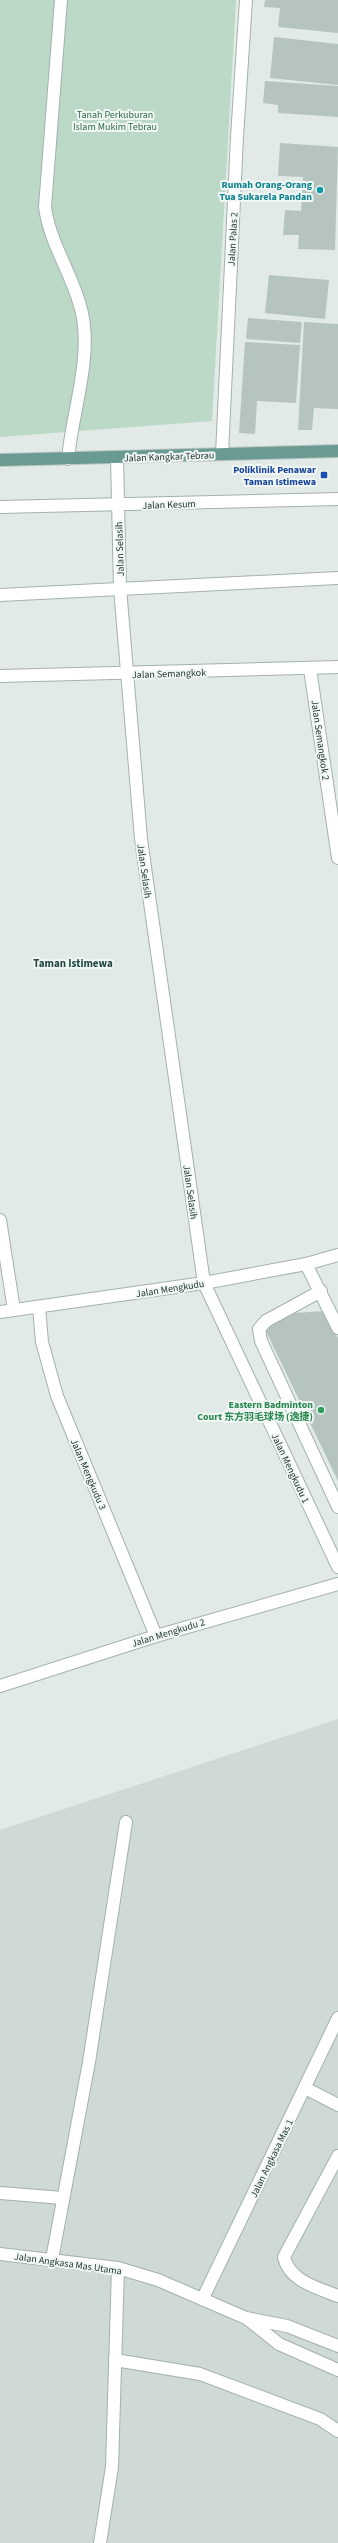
<svg xmlns="http://www.w3.org/2000/svg" width="338" height="2543" viewBox="0 0 338 2543" font-family="'Source Sans 3','Noto Sans SC',sans-serif">
  <rect width="100%" height="100%" fill="#e1eae6"/>
  <path fill="#cfd9d5" d="M338 1719V2543H0V1830Z"/>
  <path fill="#bbd9c6" d="M0 0H236L212 421 0 437Z"/>
  <g fill="#b6c4c0">
    <path d="M265 0H338V33L278 27 280 8 264 7Z"/>
    <path d="M274 37 338 44V85L270 78Z"/>
    <path d="M265 81 338 86V117L278 113V105L263 103Z"/>
    <path d="M280 143 338 147 335 250 298 249 299 235H283L285 210 301 211 303 177 278 176Z"/>
    <path d="M269 275 329 280 325 319 265 313Z"/>
    <path d="M248 318 302 322 300 343 246 339Z"/>
    <path d="M304 322 338 324V409L314 408 312 430H298Z"/>
    <path d="M245 342 300 345 296 403 257 401 255 434 239 433Z"/>
    <path d="M325 1311 338 1338V1481L264 1327 293 1313Z"/>
  </g>
  <g fill="none" stroke-linecap="round" stroke-linejoin="round">
    <defs>
      <g id="minor">
        <path d="M61 0 45 207C50 245 74 276 82 313 92 360 72 412 68 459"/>
        <path d="M222 454 237 137 246 0"/>
        <path d="M117 457 120 588 141 839 204 1283 338 1567"/>
        <path d="M0 507 338 499"/>
        <path d="M0 595 338 578"/>
        <path d="M310 669 338 858"/>
        <path d="M0 676 338 667"/>
        <path d="M0 1220 14 1310"/>
        <path d="M306 1264 338 1328"/>
        <path d="M321 1291 266 1321 259 1329 261 1341 338 1507"/>
        <path d="M39 1307 42 1342 57 1396 156 1636"/>
        <path d="M0 1312 204 1283 306 1264 338 1255"/>
        <path d="M0 1686 156 1636 338 1584"/>
        <path d="M305 2088 338 2105"/>
        <path d="M338 2156 284 2257C289 2281 318 2288 338 2296"/>
        <path d="M0 2193 63 2198"/>
        <path d="M0 2254 118 2268 158 2280 246 2318 287 2326 338 2346"/>
        <path d="M52 2259 89 2062 126 1822"/>
        <path d="M203 2298 338 2018"/>
        <path d="M249 2320 279 2344 338 2370"/>
        <path d="M115 2360 200 2374 320 2419 338 2431"/>
        <path d="M100 2543 112 2467 118 2268"/>
      </g>
      <path id="major" d="M0 460 338 451"/>
    </defs>
    <use href="#minor" stroke="#a4b1ad" stroke-width="14"/>
    <use href="#major" stroke="#bdc4c2" stroke-width="14"/>
    <use href="#minor" stroke="#fff" stroke-width="12"/>
    <use href="#major" stroke="#699b92" stroke-width="12"/>
  </g>
  <circle fill="#0f9aa8" stroke="#f1f7f4" stroke-width="1.5" cx="320" cy="190" r="4"/>
  <rect fill="#1a4fb4" stroke="#f1f7f4" stroke-width="1.5" x="320" y="471" width="8" height="8" rx="2"/>
  <circle fill="#2e9e5b" stroke="#f1f7f4" stroke-width="1.5" cx="321" cy="1410" r="4"/>
  <g text-anchor="middle" stroke-width="4" stroke-linejoin="round" paint-order="stroke">
    <g font-size="10" fill="#316b4c" stroke="#f1f7f4">
      <text x="115" y="118">Tanah Perkuburan<tspan x="115" dy="12">Islam Mukim Tebrau</tspan></text>
    </g>
    <g font-size="10" font-weight="bold" fill="#0d838f" stroke="#f1f7f4" text-anchor="end">
      <text x="312" y="188">Rumah Orang-Orang<tspan x="312" dy="12">Tua Sukarela Pandan</tspan></text>
    </g>
    <g font-size="10" fill="#233934" stroke="#f1f7f4">
      <text transform="translate(232 239) rotate(-87)" y="4">Jalan Palas 2</text>
      <text transform="translate(169 456) rotate(-2)" y="4">Jalan Kangkar Tebrau</text>
      <text transform="translate(169 504) rotate(-2)" y="4">Jalan Kesum</text>
      <text transform="translate(119 549) rotate(-92)" y="4">Jalan Selasih</text>
      <text transform="translate(169 673) rotate(-2)" y="4">Jalan Semangkok</text>
      <text transform="translate(321 740) rotate(82)" y="4">Jalan Semangkok 2</text>
      <text transform="translate(145 871) rotate(82)" y="4">Jalan Selasih</text>
      <text transform="translate(191 1192) rotate(82)" y="4">Jalan Selasih</text>
      <text transform="translate(170 1288) rotate(-9)" y="4">Jalan Mengkudu</text>
      <text transform="translate(291 1468) rotate(65)" y="4">Jalan Mengkudu 1</text>
      <text transform="translate(89 1474) rotate(67)" y="4">Jalan Mengkudu 3</text>
      <text transform="translate(168 1632) rotate(-17)" y="4">Jalan Mengkudu 2</text>
      <text transform="translate(271 2158) rotate(-64)" y="4">Jalan Angkasa Mas 1</text>
      <text transform="translate(68 2263) rotate(8)" y="4">Jalan Angkasa Mas Utama</text>
    </g>
    <g font-size="10" font-weight="bold" fill="#164399" stroke="#f1f7f4" text-anchor="end">
      <text x="316" y="473">Poliklinik Penawar<tspan x="316" dy="12">Taman Istimewa</tspan></text>
    </g>
    <g font-size="10" font-weight="bold" fill="#27864d" stroke="#f1f7f4" text-anchor="end">
      <text x="313" y="1408">Eastern Badminton<tspan x="313" dy="12">Court 东方羽毛球场 (逸捷)</tspan></text>
    </g>
    <g font-size="11" font-weight="bold" fill="#214942" stroke="#f1f7f4">
      <text x="73" y="967">Taman Istimewa</text>
    </g>
  </g>
</svg>
